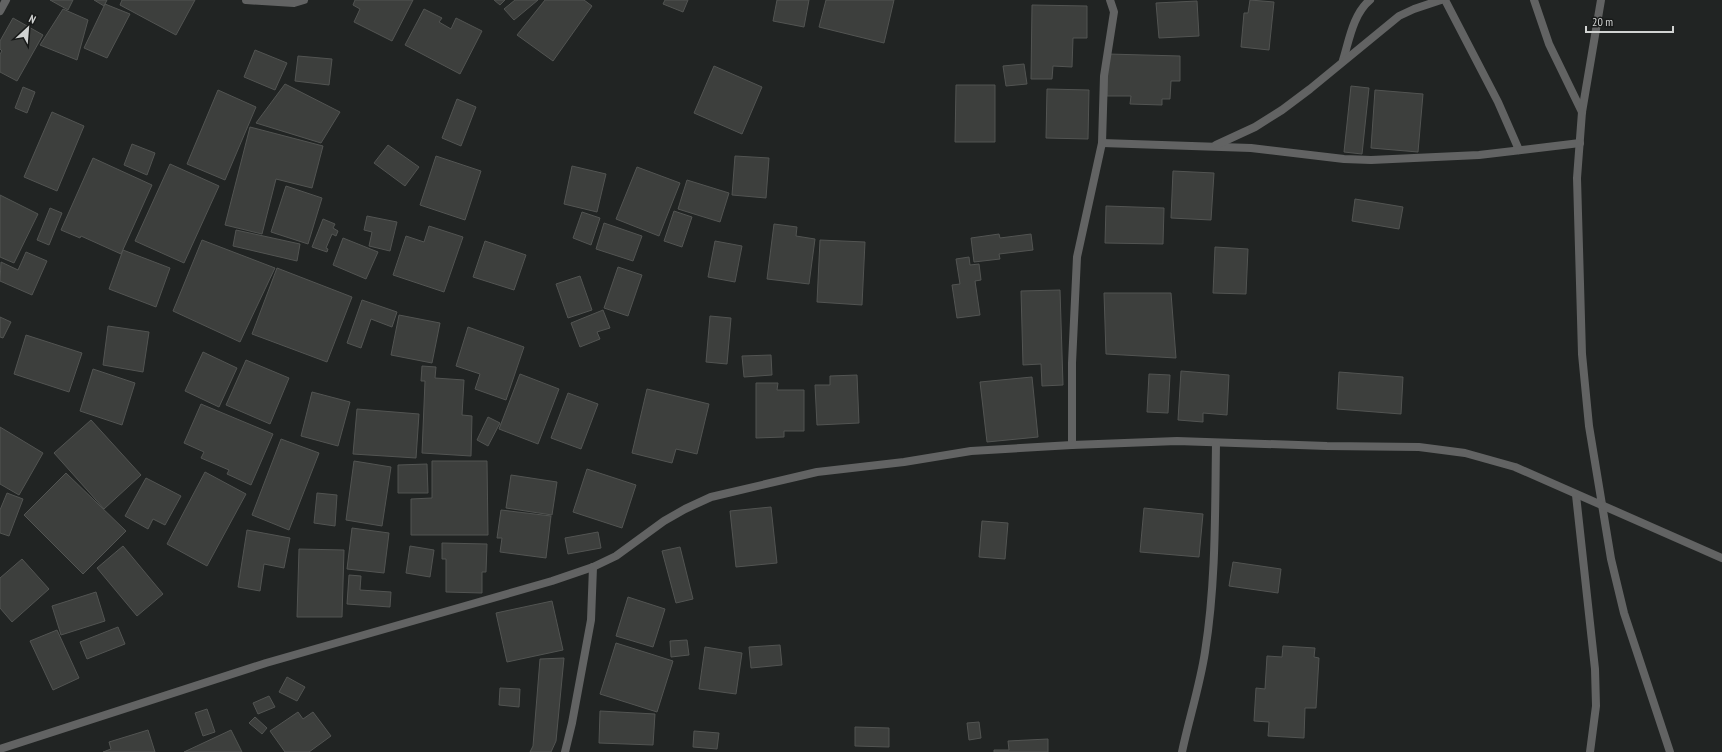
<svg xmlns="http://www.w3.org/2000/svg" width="1722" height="752" viewBox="0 0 1722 752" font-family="'PT Sans Narrow',sans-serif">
  <rect width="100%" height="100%" fill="#212423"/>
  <g fill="#3d3f3d" stroke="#525452">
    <path d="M50 0H73L68 10Z"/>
    <path d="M94 0H107L104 6Z"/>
    <path d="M122 0H195L176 35 120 5Z"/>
    <path d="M355 0H413L392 41 354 22 360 9 353 5Z"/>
    <path d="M494 0H505L500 5Z"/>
    <path d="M515 0H538L514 20 504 9Z"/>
    <path d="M545 0H584L592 6 553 61 517 35Z"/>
    <path d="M665 0H688L683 12 663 4Z"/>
    <path d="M777 0H809L804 27 773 21Z"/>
    <path d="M826 0H894L884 43 819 27Z"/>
    <path d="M1250 0 1274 2 1269 50 1241 47 1244 13H1248Z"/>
    <path d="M1197 1 1199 36 1159 38 1156 3Z"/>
    <path d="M105 4 130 14 107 58 84 48Z"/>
    <path d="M1032 5 1087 6V38H1073L1072 67 1053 66 1052 79H1031Z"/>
    <path d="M63 9 88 20 77 60 40 45Z"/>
    <path d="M424 9 442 18 439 22 451 29 456 18 482 31 460 74 405 45Z"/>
    <path d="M13 18 43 35 17 81 0 72V54L2 51 0 49V41Z"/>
    <path d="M255 50 287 63 275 90 244 77Z"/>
    <path d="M1108 54 1180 56V81H1171L1170 99H1162V105L1130 104 1131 96H1107Z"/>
    <path d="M298 56 332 59 329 85 295 81Z"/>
    <path d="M1024 64 1027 84 1006 86 1003 66Z"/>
    <path d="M714 66 762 87 742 134 694 113Z"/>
    <path d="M285 84 340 112 321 143 256 123Z"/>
    <path d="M956 85H995V142H955Z"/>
    <path d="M1351 86 1369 88 1362 154 1344 152Z"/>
    <path d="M23 87 35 92 27 113 15 108Z"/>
    <path d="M1047 89 1089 90 1088 139 1046 138Z"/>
    <path d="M218 90 256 107 225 180 187 164Z"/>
    <path d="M1375 90 1423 94 1418 152 1371 148Z"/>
    <path d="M457 99 476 107 461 146 442 138Z"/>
    <path d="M52 112 84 126 57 191 24 177Z"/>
    <path d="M250 127 323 146 312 188 276 179 262 234 225 225Z"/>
    <path d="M132 144 155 153 147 175 124 165Z"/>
    <path d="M388 145 419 167 405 186 374 163Z"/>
    <path d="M436 156 481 171 465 220 420 205Z"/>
    <path d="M735 156 769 158 766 198 732 195Z"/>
    <path d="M93 158 152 185 121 254 81 236 80 238 61 230Z"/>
    <path d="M170 164 219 186 184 263 135 241Z"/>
    <path d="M572 166 606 174 597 212 564 204Z"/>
    <path d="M637 167 680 183 659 236 616 219Z"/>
    <path d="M1173 171 1214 173 1211 220 1171 218Z"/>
    <path d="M687 180 729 193 720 222 678 209Z"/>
    <path d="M286 186 322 198 308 244 271 232Z"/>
    <path d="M0 195 38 214 14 263 0 257Z"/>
    <path d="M1355 199 1403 207 1399 229 1352 221Z"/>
    <path d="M1106 206 1164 208 1163 244 1105 243Z"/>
    <path d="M50 208 62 213 49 245 37 240Z"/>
    <path d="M674 211 692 217 682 247 664 241Z"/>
    <path d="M582 212 600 218 591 245 573 238Z"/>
    <path d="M367 216 397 222 390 251 369 246 372 232 364 230Z"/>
    <path d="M323 219 335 224 333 228 338 231 336 236 332 234 326 248 328 249 327 252 312 247Z"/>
    <path d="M604 223 642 236 633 261 596 249Z"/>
    <path d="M774 224 797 227 796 236 815 239 809 284 767 279Z"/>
    <path d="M429 226 463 237 444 292 393 275 406 236 424 242Z"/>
    <path d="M236 230 300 244 297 261 233 246Z"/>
    <path d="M999 234 1000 238 1031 234 1033 250 999 254 1000 259 974 262 971 238Z"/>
    <path d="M343 238 378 252 366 279 333 265Z"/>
    <path d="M202 240 275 268 240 342 173 311Z"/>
    <path d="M820 240 865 242 862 305 817 302Z"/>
    <path d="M485 241 526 255 514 290 473 277Z"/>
    <path d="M715 241 742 246 735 282 708 277Z"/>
    <path d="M1215 247 1248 249 1246 294 1213 293Z"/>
    <path d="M123 250 170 268 156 307 109 289Z"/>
    <path d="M26 252 47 261 32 295 0 281 1 262 18 270Z"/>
    <path d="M969 257 970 265 979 264 981 280 975 281 980 315 957 318 952 285 960 284 956 259Z"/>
    <path d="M618 267 642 275 628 316 604 308Z"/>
    <path d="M277 268 352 297 327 362 252 334Z"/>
    <path d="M580 276 592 310 568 318 556 284Z"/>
    <path d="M1060 290 1063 385 1042 386 1041 364 1023 365 1021 291Z"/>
    <path d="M1104 293H1171L1176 358 1106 354Z"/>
    <path d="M362 300 397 312 392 327 371 319 361 348 347 343Z"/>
    <path d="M603 310 610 328 597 332 600 339 580 347 571 323Z"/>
    <path d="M399 315 440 323 432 363 391 355Z"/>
    <path d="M710 316 731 318 727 364 706 362Z"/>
    <path d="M0 317 11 322 3 338 0 337Z"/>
    <path d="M108 326 149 332 143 372 103 365Z"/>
    <path d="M468 327 524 347 506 400 475 389 480 374 456 366Z"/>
    <path d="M26 335 82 353 69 392 14 374Z"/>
    <path d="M203 352 237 368 219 407 185 391Z"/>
    <path d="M771 355 772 375 744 377 742 356Z"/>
    <path d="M246 360 289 378 270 424 226 405Z"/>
    <path d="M422 366 436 367 435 378 464 380 462 415 472 416 471 456 422 453 425 381H421Z"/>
    <path d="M93 369 135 383 122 425 80 411Z"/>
    <path d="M1181 371 1229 375 1227 415 1203 413V422L1178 420Z"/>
    <path d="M1339 372 1403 377 1401 414 1337 409Z"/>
    <path d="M520 374 559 389 538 444 499 429Z"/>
    <path d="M1149 374 1170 375 1168 413 1147 412Z"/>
    <path d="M857 375 859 423 817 425 815 385H830V376Z"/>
    <path d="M1032 377 1038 437 987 442 980 382Z"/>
    <path d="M756 383H778L777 390H804V431H784V437L756 438Z"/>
    <path d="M647 389 709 404 697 454 676 449 672 463 632 453Z"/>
    <path d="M312 392 350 402 338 446 301 436Z"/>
    <path d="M568 393 598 404 581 449 551 438Z"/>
    <path d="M201 404 273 434 251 485 227 474 229 470 201 458 204 452 184 443Z"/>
    <path d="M357 409 419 414 416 458 353 454Z"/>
    <path d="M488 417 500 423 488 446 477 440Z"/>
    <path d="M91 420 141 475 104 509 54 453Z"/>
    <path d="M0 427 43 453 19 495 0 484Z"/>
    <path d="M281 439 319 453 289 530 252 515Z"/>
    <path d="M354 461 391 467 382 526 346 520Z"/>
    <path d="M432 461H487L488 535H411V499L432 498Z"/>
    <path d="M427 464 428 493H398V465Z"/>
    <path d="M587 469 636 485 622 528 573 512Z"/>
    <path d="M205 472 246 494 207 566 167 544Z"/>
    <path d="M66 473 126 531 83 574 24 515Z"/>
    <path d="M511 475 557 482 552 515 506 508Z"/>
    <path d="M146 478 181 496 165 525 153 519 148 529 125 516Z"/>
    <path d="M7 493 23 499 9 536 0 533V510Z"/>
    <path d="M317 493 337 495 335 526 314 523Z"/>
    <path d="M771 507 777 563 736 567 730 511Z"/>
    <path d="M1144 508 1203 514 1199 557 1140 552Z"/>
    <path d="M501 510 551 516 546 558 500 552 502 538H497Z"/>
    <path d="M982 521 1008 523 1005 559 979 557Z"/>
    <path d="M352 528 389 533 384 573 347 569Z"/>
    <path d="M247 530 290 538 284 568 264 564 260 591 238 587Z"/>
    <path d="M598 532 601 548 568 554 565 538Z"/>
    <path d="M442 543 487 544 486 572H482V593L446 592V559H442Z"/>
    <path d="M123 546 163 594 137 616 97 568Z"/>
    <path d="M410 546 434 550 430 577 406 573Z"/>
    <path d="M680 547 693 599 676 603 662 551Z"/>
    <path d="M299 549 344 550 342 617H297Z"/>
    <path d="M22 559 49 589 12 622 0 608V578Z"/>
    <path d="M1233 562 1281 569 1278 593 1229 586Z"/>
    <path d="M349 575 361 576 360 590 391 592 390 607 347 604Z"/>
    <path d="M96 592 105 621 61 635 52 606Z"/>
    <path d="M628 597 665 609 653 647 616 636Z"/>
    <path d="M552 601 563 650 507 662 496 613Z"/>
    <path d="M118 627 125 644 87 659 80 642Z"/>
    <path d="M57 630 79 678 53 690 30 641Z"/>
    <path d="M687 640 689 655 671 657 670 641Z"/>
    <path d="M616 643 673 661 657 712 600 694Z"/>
    <path d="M780 645 782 665 751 668 749 647Z"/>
    <path d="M1283 646 1315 648 1314 657 1319 658 1316 708H1305L1304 738 1268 736 1269 722 1254 721 1256 688 1265 689 1267 656 1282 657Z"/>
    <path d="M705 647 742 653 736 694 699 689Z"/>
    <path d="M564 658 556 741 551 752H530L533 746 540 659Z"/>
    <path d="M287 677 305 687 297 701 279 692Z"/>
    <path d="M500 688 520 689 519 707 499 705Z"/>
    <path d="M269 696 275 707 258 714 253 703Z"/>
    <path d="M207 709 215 732 203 736 195 713Z"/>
    <path d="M600 711 655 714 653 745 599 743Z"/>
    <path d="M298 712 303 719 313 712 331 736 309 752H285L270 731Z"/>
    <path d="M255 717 267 728 262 734 249 723Z"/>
    <path d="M979 722 981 738 969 740 967 723Z"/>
    <path d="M855 727 889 728V747L855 746Z"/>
    <path d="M148 730 155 752H103L111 749 109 742Z"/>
    <path d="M231 730 242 752H184Z"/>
    <path d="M694 731 719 733 717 749 693 747Z"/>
    <path d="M1048 739V752H994V750H1009L1008 741Z"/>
  </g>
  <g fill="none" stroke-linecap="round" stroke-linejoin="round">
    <g stroke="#626363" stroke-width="8">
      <path d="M246 0 294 3 304 0"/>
      <path d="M1445 0 1498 102 1519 150"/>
      <path d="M1534 0 1549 44 1582 112"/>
      <path d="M1601 0 1582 112 1577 178 1582 354 1589 426 1611 559 1624 613 1670 752"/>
      <path d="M0 11 6 0"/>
      <path d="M1343 60C1349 41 1353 14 1370 0"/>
      <path d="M1102 143 1251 148 1344 159 1371 160 1479 155 1580 143"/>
      <path d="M1216 145 1255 127 1282 110 1310 89 1399 16 1414 9 1441 0"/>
      <path d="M1072 445V363L1077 257 1102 143 1104 76 1114 12 1110 0"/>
      <path d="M1576 495 1595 669 1596 706 1590 752"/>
      <path d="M0 749 266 663 552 581 593 567 616 556 664 521 685 509 711 497 817 472 904 462 971 451 1072 445 1177 441 1327 446 1419 447 1465 453 1515 467 1722 558"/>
      <path d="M565 752 572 723 591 620 593 567"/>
      <path d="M1182 752C1189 719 1200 685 1205 652 1216 583 1215 512 1216 443"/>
    </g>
  </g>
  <g transform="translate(28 28) rotate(26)" stroke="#181a19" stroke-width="3" paint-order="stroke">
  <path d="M0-3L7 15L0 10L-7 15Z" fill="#d1d3d2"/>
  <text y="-6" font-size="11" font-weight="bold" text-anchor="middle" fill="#d1d3d2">N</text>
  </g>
  <path d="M1586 26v6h87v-6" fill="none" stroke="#d1d3d2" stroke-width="2"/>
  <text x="1592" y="26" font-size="12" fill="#d1d3d2" stroke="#181a19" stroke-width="3" paint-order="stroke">20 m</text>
</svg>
